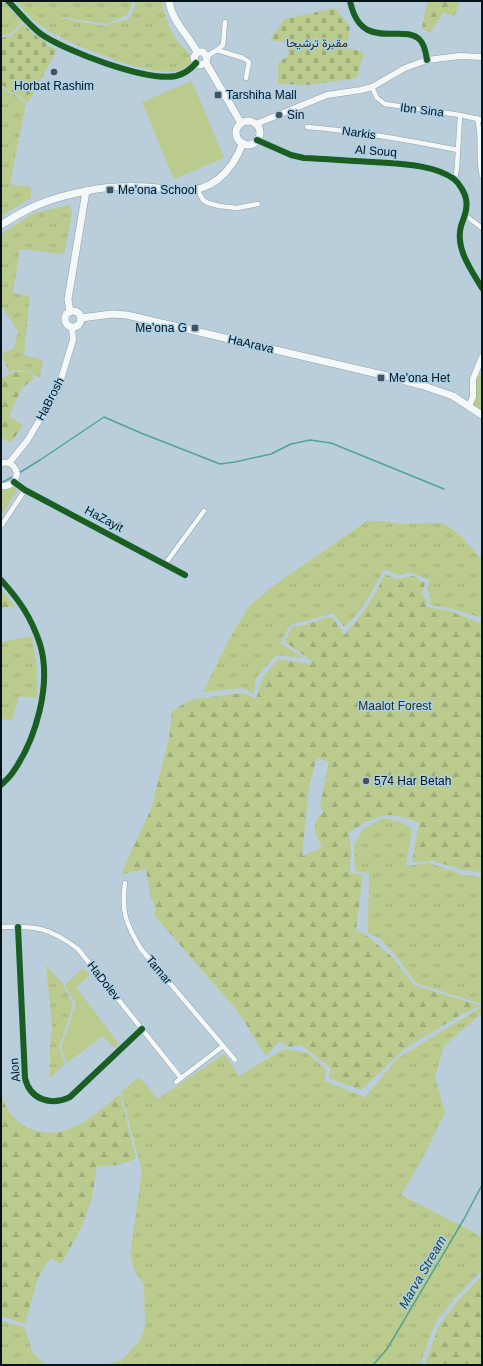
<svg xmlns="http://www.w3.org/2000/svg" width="483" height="1366" viewBox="0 0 483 1366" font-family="Helvetica,Vazirmatn,sans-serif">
  <defs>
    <pattern id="grass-tufts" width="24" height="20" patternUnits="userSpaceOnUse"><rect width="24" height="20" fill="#bbca8d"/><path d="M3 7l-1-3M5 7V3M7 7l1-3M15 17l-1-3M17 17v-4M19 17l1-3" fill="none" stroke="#9fad79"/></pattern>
    <pattern id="forest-firs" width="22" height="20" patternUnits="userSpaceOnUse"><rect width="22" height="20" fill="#bbca8d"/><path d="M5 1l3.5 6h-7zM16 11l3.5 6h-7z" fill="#9fad79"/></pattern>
    <pattern id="cemetery-stones" width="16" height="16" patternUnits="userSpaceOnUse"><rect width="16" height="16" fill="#bbca8d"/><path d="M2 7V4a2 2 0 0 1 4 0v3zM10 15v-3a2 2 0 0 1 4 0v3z" fill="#9fad79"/></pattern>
  </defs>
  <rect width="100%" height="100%" fill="#b9ceda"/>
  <g fill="url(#grass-tufts)">
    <path d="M1 1H3L23 22 11 33 1 36Z"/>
    <path d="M15 1H132L131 7 127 15 106 24 60 17V18L103 26 129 19 135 8V1H162C165 15 168 27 176 39 182 47 191 54 194 64 170 88 90 50 63 39L57 34 59 23 56 36 33 20Z"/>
    <path d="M1 87 15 95 26 104 10 184 31 187V198L1 216Z"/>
    <path d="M69 205 72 210V214L64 254 20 249 13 293 30 296 24 355 43 360 40 377 35 376 31 372 14 370 9 372 1 354 14 348 18 331 1 306V234L34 213Z"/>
    <path d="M475 376H482V413L473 407Z"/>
    <path d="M367 521H384L400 524 444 523 460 535 482 560V613L479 617 449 608 430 605 431 599 427 588 430 580 410 572 398 575 384 569C373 589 362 612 344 627L333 613 290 625 280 643 304 658 276 655 256 678 254 694 243 688 203 692 228 641 249 606 276 584Z"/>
    <path d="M32 636 37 669V698L19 696 12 720 1 719V642Z"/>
    <path d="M383 818 400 822 412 828 406 866 429 863 463 875 482 877V1004L416 983 397 957 381 939 368 932 369 873 355 871 354 845 362 830Z"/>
    <path d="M46 965 63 984 73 1005 59 1047 65 1064 50 1078V1046L52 1025Z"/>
    <path d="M482 1007V1013L444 1046 435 1077 445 1113 421 1161 401 1195 481 1236 482 1235V1270L456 1297 435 1323 420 1365H106L123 1359 140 1340 145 1326 144 1284 134 1270 130 1254 142 1171 121 1092 139 1077 158 1099 224 1054 239 1076 284 1049 307 1053 326 1069 325 1081 365 1097 398 1058Z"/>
    <path d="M1 1321 24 1327 33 1353 46 1365H1Z"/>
  </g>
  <g fill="url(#forest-firs)" fill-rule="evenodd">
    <path d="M424 1H454L460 4 454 16 443 13 430 33 422 28 427 2Z"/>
    <path d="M12 372H29L35 378 22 388 9 416 23 425 11 443 1 437V379Z"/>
    <path d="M385 574 396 579 414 576 425 583 422 595 427 600 426 607 450 611 480 623 482 621V872L465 870 432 861 412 862 419 823C387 809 376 815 348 833L351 845 350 873 363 875 356 930 370 938 392 957 414 985 481 1006 464 1013 412 1044 403 1050 361 1090 329 1078 331 1068 301 1045 289 1047 280 1041 266 1056 239 1013 154 915 155 907 151 898 146 870 121 874 151 809 169 738 172 711 185 703 195 699 243 693 256 699 263 677 279 659 310 664 312 661 285 642 292 627 304 625 328 617 333 618 344 635C362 617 374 597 385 574ZM317 758 329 762 320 805 323 813C309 824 316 834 322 848L302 856 309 786Z"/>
    <path d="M1 590 16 607H1Z"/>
    <path d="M1 1093C9 1126 41 1141 72 1128 89 1121 105 1106 120 1094L136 1159 118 1165 97 1166 92 1198 82 1227 61 1264 50 1258 38 1278 25 1324 1 1316Z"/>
    <path d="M482 1276V1365H425L439 1325 459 1300Z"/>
  </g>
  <g fill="url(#cemetery-stones)">
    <path d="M335 8 350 26 347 48 364 52 357 78 308 85 278 84V63L289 55 286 42 270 40 284 19Z"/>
    <path d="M23 24 32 33 46 41V44L57 50 28 103 16 94 1 85V38L12 35Z"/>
  </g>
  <g fill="#bbca8d">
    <path d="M192 81 224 158 174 179 142 102Z"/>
    <path d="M14 486 18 489 1 516V490H5Z"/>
    <path d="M83 968 90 975 76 987 119 1044 114 1048 103 1036 67 1063 61 1048 76 1004 65 985Z"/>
  </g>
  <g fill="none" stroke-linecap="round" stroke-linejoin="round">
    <g stroke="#52a395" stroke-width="1.5">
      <path d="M19 473 40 460 104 417 141 433 220 464 235 462 271 454 291 444 310 440 331 443 444 489"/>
      <path d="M1 483 14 476"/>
      <path d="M373 1365 387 1349 464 1219 482 1185"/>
    </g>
    <defs>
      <g id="minor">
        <path d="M8 1C19 12 29 25 41 34 65 51 147 82 176 76 184 74 191 69 196 63"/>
        <path d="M350 1C361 54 403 22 420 40 425 45 426 54 427 60"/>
        <path d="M217 50 243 58 249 62 246 78"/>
        <path d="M207 56 217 50 223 45 225 22"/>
        <path d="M372 87 377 98 385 104 460 115 482 120"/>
        <path d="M477 118C483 140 477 155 482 176"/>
        <path d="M307 127C358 131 408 140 458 150"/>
        <path d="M455 179 457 167 460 115"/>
        <path d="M197 189 203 200 208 203 219 206 237 208 258 204"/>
        <path d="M465 215 482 228"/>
        <path d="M14 482 25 490 185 575"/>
        <path d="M1 526 25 490"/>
        <path d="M165 564 204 511"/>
        <path d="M1 580C20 601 31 617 40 644 52 684 36 739 13 772 10 777 5 781 1 785"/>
        <path d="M125 883C121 912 126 924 141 949L235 1060"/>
        <path d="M1 927C36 926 49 927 78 949L181 1078"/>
        <path d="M18 927 25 1078C30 1100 51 1106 70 1097L142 1029"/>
        <path d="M176 1082 223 1046"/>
      </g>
      <g id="tertiary">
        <path d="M256 124 327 95 361 90 372 87 405 68 427 60 460 56 482 57"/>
        <path d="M257 140 291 155 304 158C327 159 351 161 374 162 399 164 433 164 454 179 459 183 465 193 466 199 468 209 464 217 461 226 455 248 471 270 482 288"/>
        <path d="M469 406 473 397V379L482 357"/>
        <path d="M1 463C9 461 15 465 17 474 15 482 10 487 1 486"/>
        <path d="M9 463 27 441 58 389 73 340 72 327"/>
      </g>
      <g id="secondary">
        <path d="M169 1C172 22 188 34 197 52"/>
        <path d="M197 52H203L207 57 206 63 241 123"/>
        <path d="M197 52 194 57 195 62 200 65 206 63"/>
        <circle cx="248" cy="133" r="12"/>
        <path d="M1 225C9 220 17 215 25 211 43 201 66 195 86 191 105 187 127 186 147 187 158 187 169 191 180 191 213 192 232 171 243 143"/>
        <circle cx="73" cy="319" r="8"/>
        <path d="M70 312 68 299 86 191"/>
        <path d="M81 318 112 314 127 315 391 377 421 385 453 396 482 415"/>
      </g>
    </defs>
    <use href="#minor" stroke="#92a2ab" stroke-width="5.5"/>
    <use href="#tertiary" stroke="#92a2ab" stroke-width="7"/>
    <use href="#secondary" stroke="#92a2ab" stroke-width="8"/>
    <use href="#minor" stroke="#f4f8f9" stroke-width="4.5"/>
    <use href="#tertiary" stroke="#f4f8f9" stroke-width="6"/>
    <use href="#secondary" stroke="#f4f8f9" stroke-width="7"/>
    <defs>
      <g id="cycleway">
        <path d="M8 1C19 12 29 25 41 34 65 51 147 82 176 76 184 74 191 69 196 63"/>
        <path d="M350 1C361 54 403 22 420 40 425 45 426 54 427 60"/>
        <path d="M257 140 291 155 304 158C327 159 351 161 374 162 399 164 433 164 454 179 459 183 465 193 466 199 468 209 464 217 461 226 455 248 471 270 482 288"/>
        <path d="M14 482 25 490 185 575"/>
        <path d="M1 580C20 601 31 617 40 644 52 684 36 739 13 772 10 777 5 781 1 785"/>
        <path d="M18 927 25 1078C30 1100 51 1106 70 1097L142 1029"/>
      </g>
    </defs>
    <use href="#cycleway" stroke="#acd1e7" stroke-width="8"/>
    <use href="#cycleway" stroke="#1b5e20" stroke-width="6"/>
  </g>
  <g fill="#44545d" stroke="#acd1e7" stroke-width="1.5">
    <circle cx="54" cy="72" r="4"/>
    <rect x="214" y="91" width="8" height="8" rx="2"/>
    <circle cx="279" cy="115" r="4"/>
    <rect x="106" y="186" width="8" height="8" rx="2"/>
    <rect x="191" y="324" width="8" height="8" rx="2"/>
    <rect x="377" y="374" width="8" height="8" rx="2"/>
    <circle cx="366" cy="781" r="4"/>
  </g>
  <g text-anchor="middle" stroke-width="3" stroke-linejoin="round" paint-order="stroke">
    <g font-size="12" fill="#2c2e16" stroke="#acd1e7">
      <text x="317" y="47">مقبرة ترشيحا</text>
      <text x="395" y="710">Maalot Forest</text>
    </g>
    <g font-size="12" fill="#05131a" stroke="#acd1e7" text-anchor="start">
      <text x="54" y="90" text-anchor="middle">Horbat Rashim</text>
      <text x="226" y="99">Tarshiha Mall</text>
      <text x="287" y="119">Sin</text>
      <text x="118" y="194">Me'ona School</text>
      <text x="187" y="332" text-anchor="end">Me'ona G</text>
      <text x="389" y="382">Me'ona Het</text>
      <text x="374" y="785">574 Har Betah</text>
    </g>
    <g font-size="12" fill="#05131a" stroke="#acd1e7">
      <text transform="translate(422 110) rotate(7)" y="4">Ibn Sina</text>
      <text transform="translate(359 133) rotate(8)" y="4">Narkis</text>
      <text transform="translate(376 151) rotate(4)" y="4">Al Souq</text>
      <text transform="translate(251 344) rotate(13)" y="4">HaArava</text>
      <text transform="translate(50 399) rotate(-63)" y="4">HaBrosh</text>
      <text transform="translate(104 519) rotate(28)" y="4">HaZayit</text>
      <text transform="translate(159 970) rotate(50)" y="4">Tamar</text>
      <text transform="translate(104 981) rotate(52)" y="4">HaDolev</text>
      <text transform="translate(15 1070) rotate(-96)" y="4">Alon</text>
    </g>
    <g font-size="13" font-style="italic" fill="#224038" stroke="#acd1e7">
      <text transform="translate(422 1272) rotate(-60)" y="5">Marva Stream</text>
    </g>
  </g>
  <rect width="483" height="1366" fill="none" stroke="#05131a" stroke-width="4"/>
</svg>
